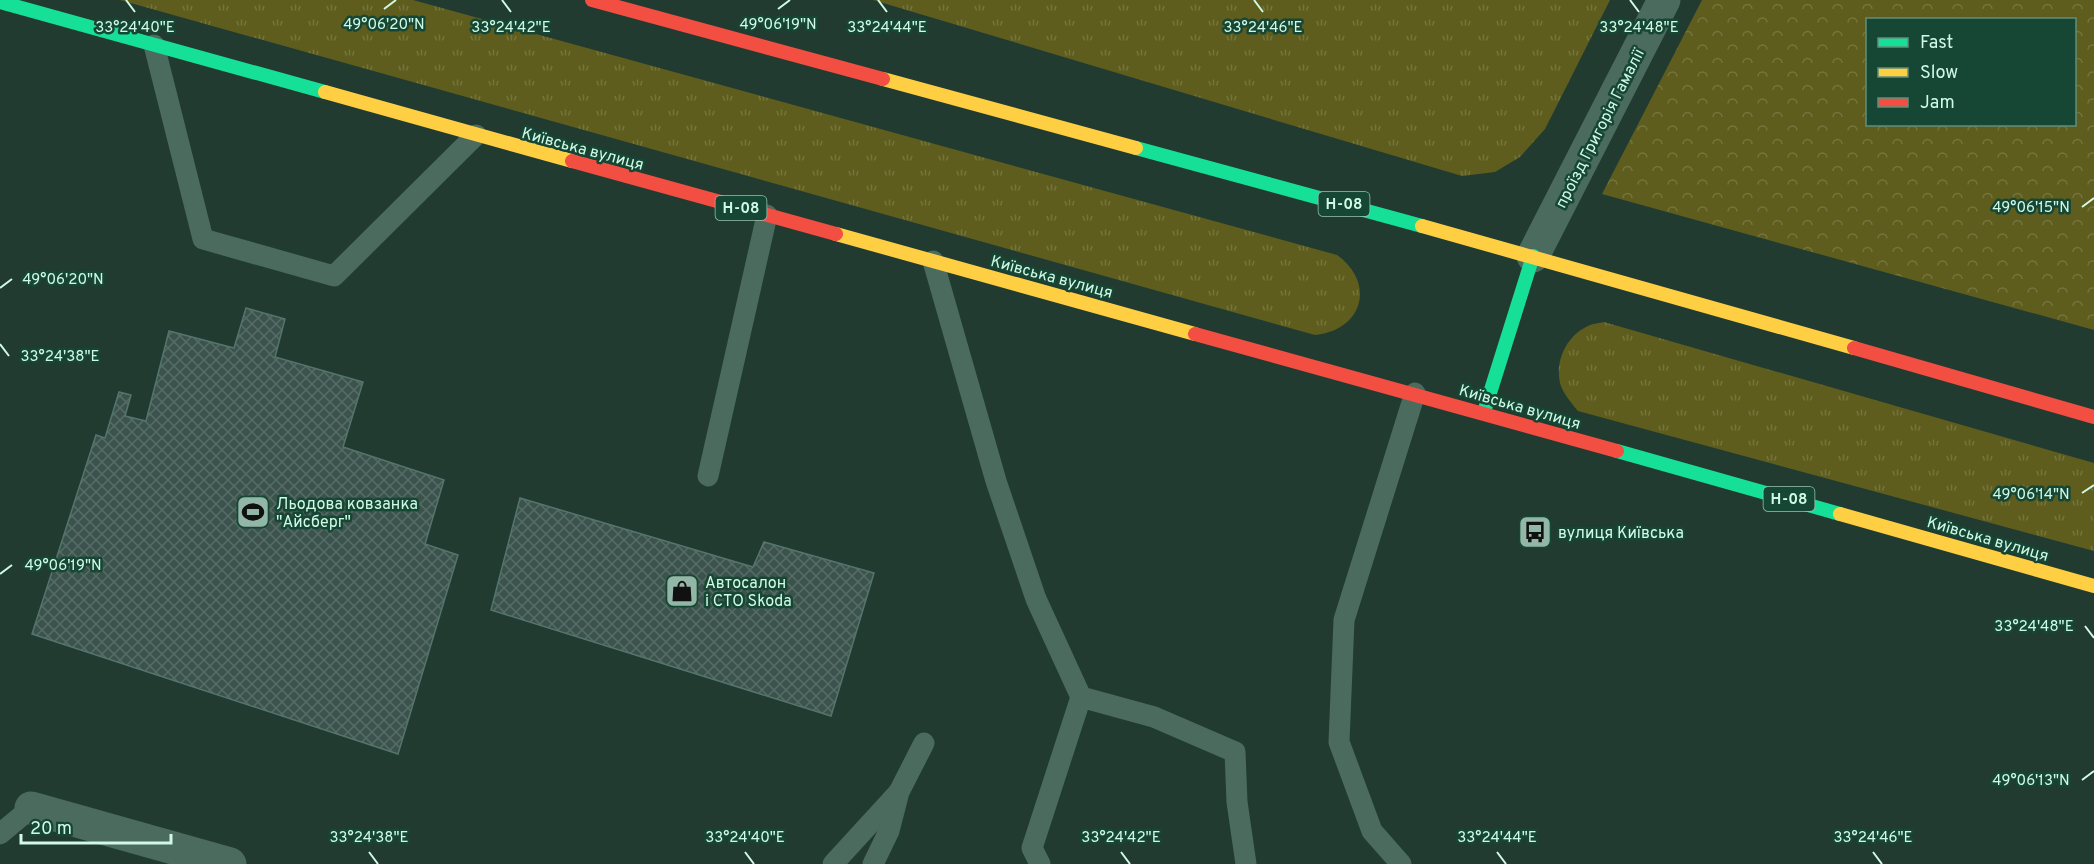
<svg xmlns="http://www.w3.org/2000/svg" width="2094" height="864" viewBox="0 0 2094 864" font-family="Overpass,sans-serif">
  <defs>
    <pattern id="grass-tufts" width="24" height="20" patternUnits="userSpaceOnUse" patternTransform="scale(1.5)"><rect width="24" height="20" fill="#5e5d1d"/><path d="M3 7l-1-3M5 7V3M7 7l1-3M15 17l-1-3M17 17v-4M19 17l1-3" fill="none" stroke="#74753e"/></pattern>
    <pattern id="park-crowns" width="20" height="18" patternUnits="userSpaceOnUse" patternTransform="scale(1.5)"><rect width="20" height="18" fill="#5e5d1d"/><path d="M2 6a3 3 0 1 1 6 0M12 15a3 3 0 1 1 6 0" fill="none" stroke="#74753e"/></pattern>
    <pattern id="building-cross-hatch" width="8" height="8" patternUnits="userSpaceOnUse" patternTransform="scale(1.5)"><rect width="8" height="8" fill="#3b534c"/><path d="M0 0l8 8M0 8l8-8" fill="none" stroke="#566d66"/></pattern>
  </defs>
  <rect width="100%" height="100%" fill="#213b31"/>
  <g fill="url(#grass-tufts)">
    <path d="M120 0H413L1337 255C1376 283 1363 330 1315 335Z"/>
    <path d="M873 0H1610L1545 129 1520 157 1495 172 1462 176Z"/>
    <path d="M1604 322 2094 463V551L1578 411C1571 402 1563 394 1560 383 1555 362 1566 337 1586 327 1591 324 1599 323 1604 322Z"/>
  </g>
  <path fill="url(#park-crowns)" fill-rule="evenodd" d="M1702 0H2094V330L1602 194ZM1868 20H2074V124H1868Z"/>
  <g fill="url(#building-cross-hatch)" stroke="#54756e" stroke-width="1.5">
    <path d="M246 308 285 319 275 357 363 382 343 447 444 480 425 544 458 555 398 754 32 634 96 435 105 438 119 392 131 395 125 416 146 421 169 331 234 348Z"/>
    <path d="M520 498 753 567 764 542 874 573 831 716 491 610Z"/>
  </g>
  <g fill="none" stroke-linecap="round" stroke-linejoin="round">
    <g stroke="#4b6b5f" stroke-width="21">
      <path d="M154 45 203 239 334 276 476 135"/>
      <path d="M933 261 996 481 1036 599 1081 697 1154 717 1235 752 1237 802 1246 864"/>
      <path d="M708 476 767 215"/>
      <path d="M0 834 31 808"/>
      <path d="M833 864 898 793"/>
      <path d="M873 864 889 831 899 792 924 743"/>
      <path d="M1040 864 1032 848 1081 697"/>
      <path d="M1401 864 1372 831 1339 742 1344 620 1415 393"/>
    </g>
    <g stroke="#4b6b5f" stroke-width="33">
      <path d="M1533 256 1664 0"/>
      <path d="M31 808 230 864"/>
    </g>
    <g stroke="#16e098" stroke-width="14">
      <path d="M0 2 325 92"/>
      <path d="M1136 148 1422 226"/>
      <path d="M1484 412 1533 256"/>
      <path d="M1617 451 1840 514"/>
    </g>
    <g stroke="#ffcf43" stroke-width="14">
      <path d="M883 79 1136 148"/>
      <path d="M325 92 572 161"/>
      <path d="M1422 226 1854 348"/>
      <path d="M836 234 1195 334"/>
      <path d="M1840 514 2094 586"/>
    </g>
    <g stroke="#f24e42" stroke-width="14">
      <path d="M592 0 883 79"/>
      <path d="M572 161 836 234"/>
      <path d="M1195 334 1617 451"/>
      <path d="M1854 348 2094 417"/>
    </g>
  </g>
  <path fill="none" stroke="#d0fae6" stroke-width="2" d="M126 0 135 12M502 0 511 12M878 0 887 12M1254 0 1263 12M1630 0 1639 12M384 9 396 0M778 9 790 0M2082 207 2094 198M0 288 12 279M0 344 9 356M2082 493 2094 485M0 574 12 565M2085 626 2094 638M2082 780 2094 771M369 852 378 864M745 852 754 864M1121 852 1130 864M1497 852 1506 864M1873 852 1882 864"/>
  <defs>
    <symbol id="stadium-square" viewBox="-11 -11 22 22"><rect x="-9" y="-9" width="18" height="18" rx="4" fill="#93b7a7" stroke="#164634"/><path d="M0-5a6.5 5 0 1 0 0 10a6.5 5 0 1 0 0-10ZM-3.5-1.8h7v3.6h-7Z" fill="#111"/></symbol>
    <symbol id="bus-square" viewBox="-11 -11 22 22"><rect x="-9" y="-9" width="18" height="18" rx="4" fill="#93b7a7" stroke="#164634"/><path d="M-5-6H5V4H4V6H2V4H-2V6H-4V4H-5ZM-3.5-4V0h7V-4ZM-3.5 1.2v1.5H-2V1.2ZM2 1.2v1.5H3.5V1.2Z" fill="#111"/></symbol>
    <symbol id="shop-square" viewBox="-11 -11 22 22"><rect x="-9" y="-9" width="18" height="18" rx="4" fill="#93b7a7" stroke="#164634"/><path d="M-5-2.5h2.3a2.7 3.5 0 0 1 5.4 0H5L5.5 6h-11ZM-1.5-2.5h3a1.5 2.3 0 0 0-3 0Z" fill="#111"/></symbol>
  </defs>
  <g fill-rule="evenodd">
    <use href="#stadium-square" x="234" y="493" width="38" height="38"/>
    <use href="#bus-square" x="1516" y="513" width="38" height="38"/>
    <use href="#shop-square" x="663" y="572" width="38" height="38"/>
  </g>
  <g text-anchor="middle" stroke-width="5" stroke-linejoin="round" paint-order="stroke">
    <g fill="#164634" stroke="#98c4b1" stroke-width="1.5">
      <rect x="1318.5" y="192" width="51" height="24" rx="4.5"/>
      <rect x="715.5" y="196" width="51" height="24" rx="4.5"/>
      <rect x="1763.5" y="487" width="51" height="24" rx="4.5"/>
    </g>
    <g font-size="15" font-weight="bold" fill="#d0fae6">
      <text x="1344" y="209">Н-08</text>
      <text x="741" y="213">Н-08</text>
      <text x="1789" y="504">Н-08</text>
    </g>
    <g font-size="16" fill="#d0fae6" stroke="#164634">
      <text transform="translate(1599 128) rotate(-63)" y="6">проїзд Григорія Гамалії</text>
      <text transform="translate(583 148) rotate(15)" y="6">Київська вулиця</text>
      <text transform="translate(1052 276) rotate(15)" y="6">Київська вулиця</text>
      <text transform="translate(1520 406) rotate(16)" y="6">Київська вулиця</text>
      <text transform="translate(1988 538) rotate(16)" y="6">Київська вулиця</text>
    </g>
    <g font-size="16" fill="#d0fae6" stroke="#164634" text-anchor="start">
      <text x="276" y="509">Льодова ковзанка<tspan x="276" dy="18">"Айсберг"</tspan></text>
      <text x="1558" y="538">вулиця Київська</text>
      <text x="705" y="588">Автосалон<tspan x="705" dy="18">і СТО Skoda</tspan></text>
    </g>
  </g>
  <g font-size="15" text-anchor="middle" fill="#d0fae6" stroke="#164634" stroke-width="5" stroke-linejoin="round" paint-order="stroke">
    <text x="384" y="29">49°06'20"N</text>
    <text x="778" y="29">49°06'19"N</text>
    <text x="135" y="32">33°24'40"E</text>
    <text x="511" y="32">33°24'42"E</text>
    <text x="887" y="32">33°24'44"E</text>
    <text x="1263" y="32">33°24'46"E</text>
    <text x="1639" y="32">33°24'48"E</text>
    <text x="2031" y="212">49°06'15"N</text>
    <text x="63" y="284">49°06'20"N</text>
    <text x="60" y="361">33°24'38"E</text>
    <text x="2031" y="499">49°06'14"N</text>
    <text x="63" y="570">49°06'19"N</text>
    <text x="2034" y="631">33°24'48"E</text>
    <text x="2031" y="785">49°06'13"N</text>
    <text x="369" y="842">33°24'38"E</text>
    <text x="745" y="842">33°24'40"E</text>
    <text x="1121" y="842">33°24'42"E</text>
    <text x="1497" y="842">33°24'44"E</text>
    <text x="1873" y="842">33°24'46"E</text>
  </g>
  <rect x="1866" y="18" width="210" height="108" fill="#164634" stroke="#608e7b" stroke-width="1.5"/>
  <rect x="1878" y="38" width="30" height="9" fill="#16e098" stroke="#608e7b" stroke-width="1.5"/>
  <text x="1920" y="48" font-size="18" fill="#d0fae6">Fast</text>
  <rect x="1878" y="68" width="30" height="9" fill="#ffcf43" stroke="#608e7b" stroke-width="1.5"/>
  <text x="1920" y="78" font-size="18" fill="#d0fae6">Slow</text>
  <rect x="1878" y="98" width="30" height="9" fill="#f24e42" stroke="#608e7b" stroke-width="1.5"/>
  <text x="1920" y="108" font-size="18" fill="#d0fae6">Jam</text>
  <path d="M21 834v9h150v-9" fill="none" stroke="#d0fae6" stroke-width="3"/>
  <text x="30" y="834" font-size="18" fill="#d0fae6" stroke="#164634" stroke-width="4.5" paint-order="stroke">20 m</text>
</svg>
